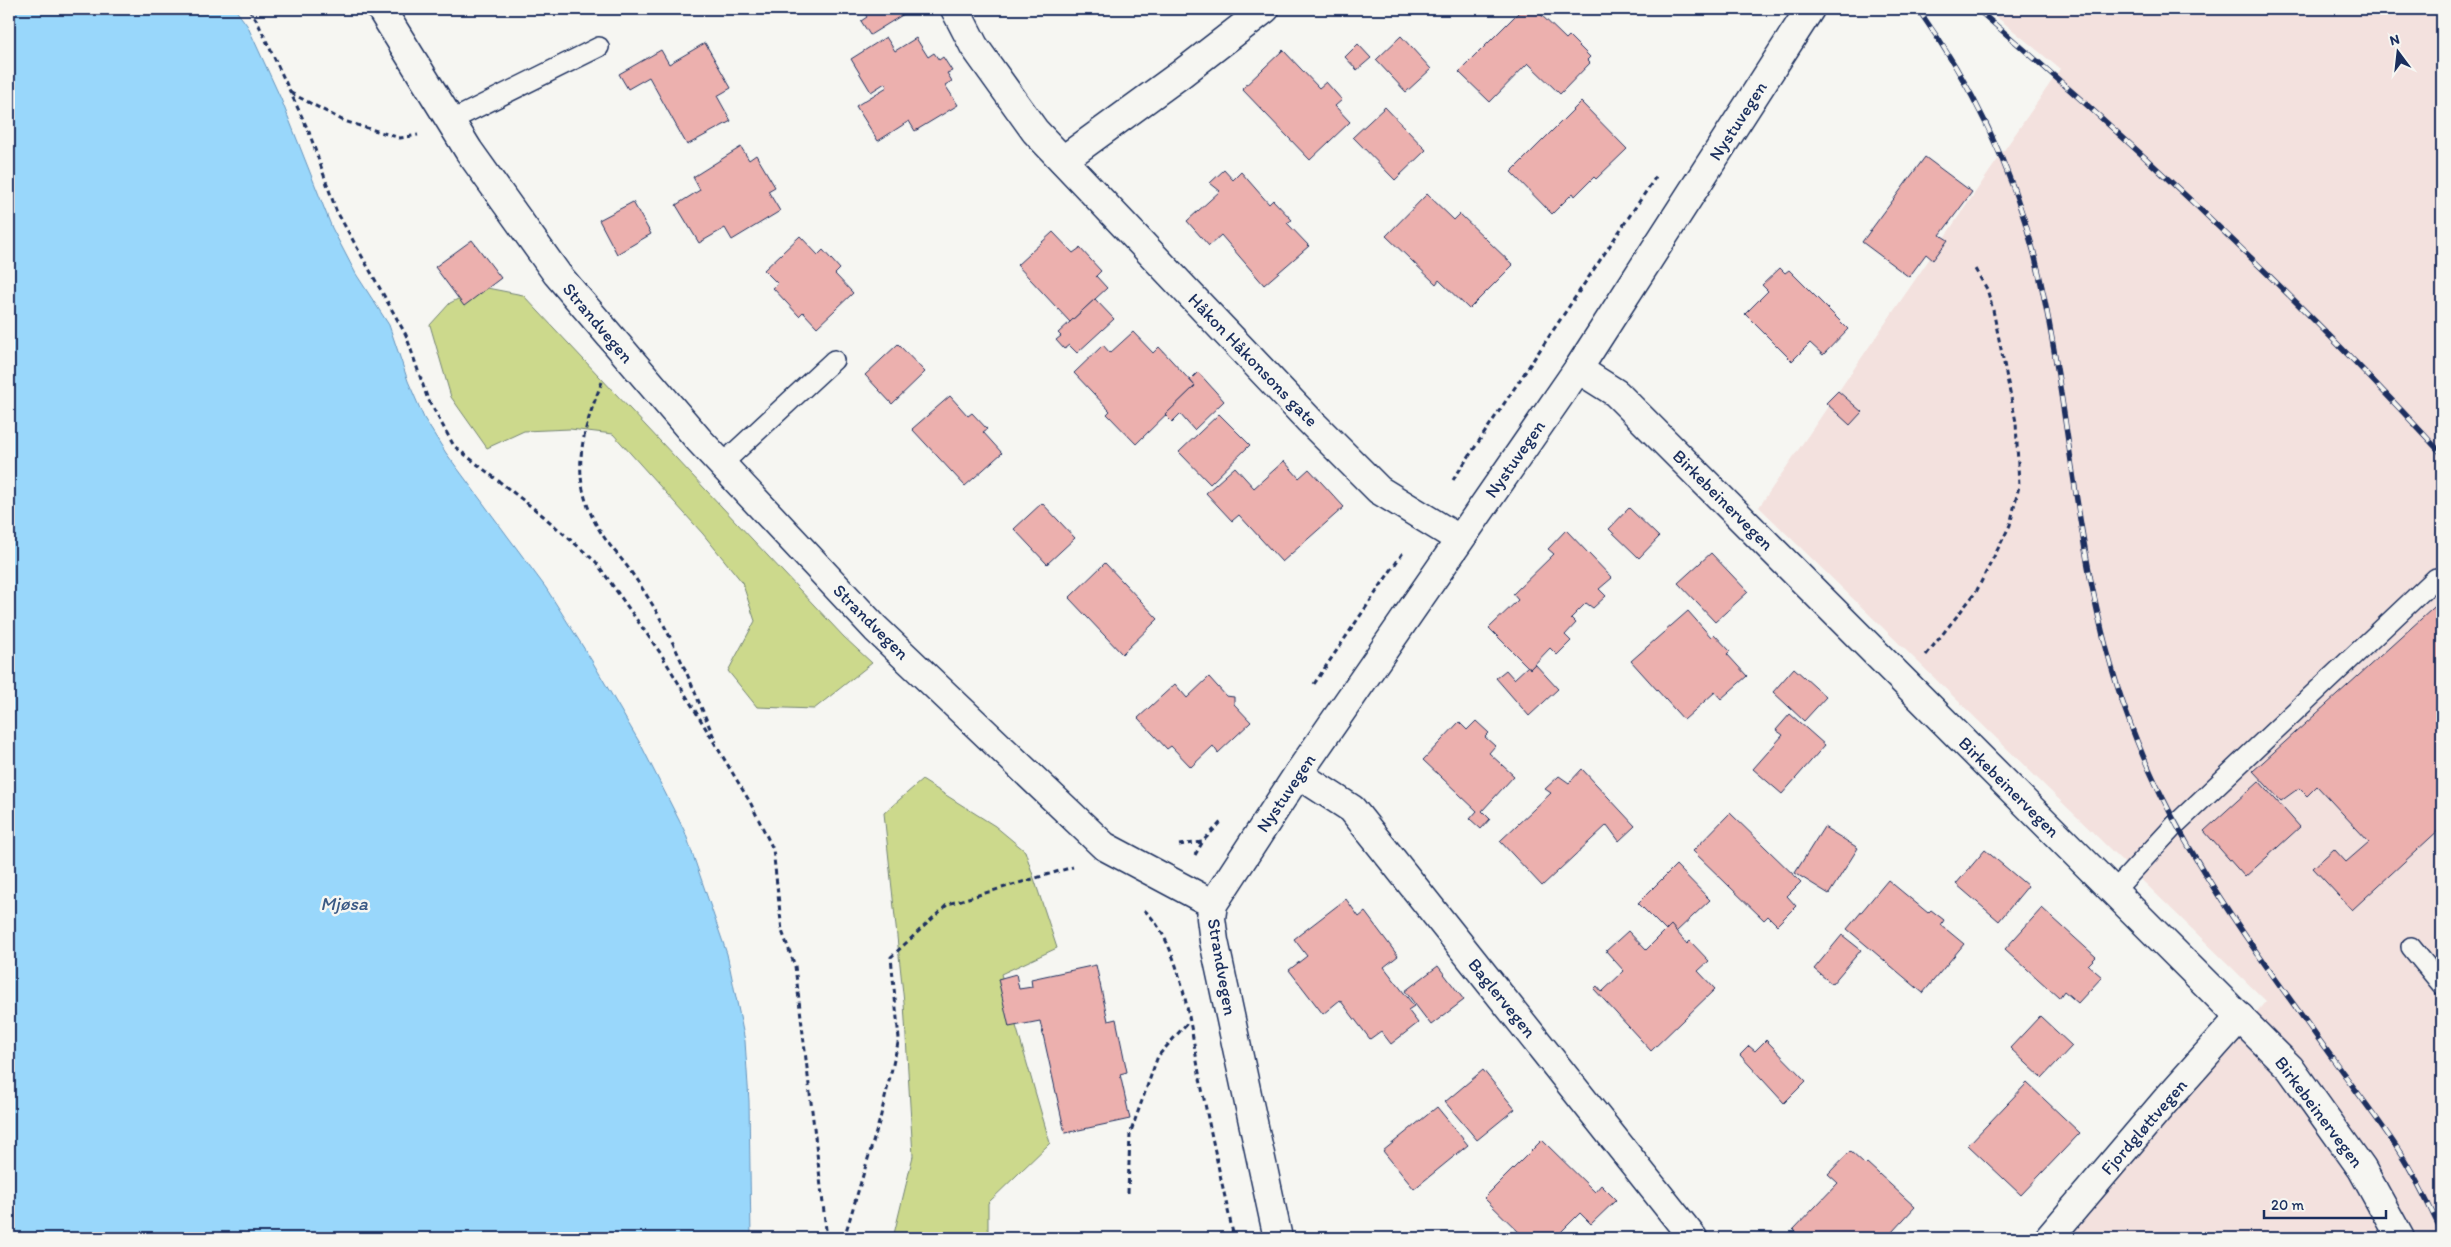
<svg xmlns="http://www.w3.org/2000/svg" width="2451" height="1247" viewBox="0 0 2451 1247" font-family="Itim,sans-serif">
  <rect width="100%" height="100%" fill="#f6f6f2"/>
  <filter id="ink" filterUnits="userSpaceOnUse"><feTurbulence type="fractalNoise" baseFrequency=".02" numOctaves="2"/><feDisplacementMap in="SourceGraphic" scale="10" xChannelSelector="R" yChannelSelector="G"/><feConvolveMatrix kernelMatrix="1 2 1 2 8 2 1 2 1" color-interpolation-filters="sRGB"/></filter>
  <g filter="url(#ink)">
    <path fill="#f3e1de" d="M1987 9H2442V1238H2067L2266 1001 1759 507 2060 69Z"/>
    <g fill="#ccd98c" stroke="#748475">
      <path d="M482 287 523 295 844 637 872 663 814 709 757 707 728 671 755 621 742 582 703 534 613 434 570 429 524 431 487 448 451 397 430 325 450 303Z"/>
      <path d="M922 780 995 826 1025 851 1057 948 1001 974 1050 1143 988 1203V1232L995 1238H893L913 1156 904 1003 884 813Z"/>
    </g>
    <path fill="#99d7fb" stroke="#6794bc" d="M9 9H235L247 25 281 99 332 228 356 274 389 325 408 381 424 418 446 453 546 588 592 661 641 745 685 832 727 954 745 1041 749 1101 751 1238H9Z"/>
    <g fill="#ecb0ae" stroke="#1b2f5e">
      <path d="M862 9H912L870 35 861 21 867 17Z"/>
      <path d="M1522 9H1535L1566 39 1569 36 1590 57 1587 60 1590 63 1560 94 1528 63 1490 102 1459 72Z"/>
      <path d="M1401 36 1431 69 1406 92 1376 60Z"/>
      <path d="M886 37 895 51 916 38 928 57 934 53 939 60 943 57 952 71 947 73 952 81 945 85 958 105 915 131 909 121 878 141 856 106 887 87 885 83 871 92 851 59Z"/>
      <path d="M705 43 731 88 717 96 731 121 687 145 649 77 628 89 619 74 661 50 669 64Z"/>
      <path d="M1358 44 1371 58 1357 70 1345 57Z"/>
      <path d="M1283 50 1319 88 1326 82 1342 100 1335 106 1350 122 1310 160 1242 89Z"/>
      <path d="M1581 102 1627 149 1596 179 1594 177 1575 196 1573 193 1552 214 1511 172Z"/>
      <path d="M1385 107 1426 150 1395 180 1353 137Z"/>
      <path d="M741 147 749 160 756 155 775 187 768 191 780 211 732 240 725 228 699 243 676 205 700 190 693 177Z"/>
      <path d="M1925 157 1972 192 1940 235 1948 240 1933 260 1926 254 1909 277 1862 242Z"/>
      <path d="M1224 170 1233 180 1241 172 1269 204 1273 200 1292 220 1287 223 1309 246 1264 285 1221 235 1209 246 1187 221 1220 191 1210 183Z"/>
      <path d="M1427 194 1454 220 1460 214 1513 265 1469 309 1439 280 1436 284 1386 236Z"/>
      <path d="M633 202 651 234 617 254 599 220Z"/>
      <path d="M1053 232 1073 253 1080 248 1101 271 1096 276 1107 288 1070 322 1017 265Z"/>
      <path d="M800 236 818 255 823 250 840 269 835 274 853 293 817 327 803 312 799 316 773 288 778 284 764 270Z"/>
      <path d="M472 240 501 278 464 306 435 267Z"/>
      <path d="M1780 268 1785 273 1789 270 1848 329 1823 355 1810 343 1792 361 1745 314 1768 291 1762 285Z"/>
      <path d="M1095 299 1114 319 1077 353 1069 345 1064 349 1056 340 1061 336 1058 333Z"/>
      <path d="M1133 332 1153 353 1159 347 1195 386 1136 444 1107 414 1110 411 1074 373 1103 345 1110 353Z"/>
      <path d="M898 344 925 372 892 404 865 375Z"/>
      <path d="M1198 372 1224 401 1194 430 1180 414 1172 422 1165 415 1195 386 1190 380Z"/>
      <path d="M1838 391 1862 412 1850 425 1826 403Z"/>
      <path d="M950 396 968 416 972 413 987 429 983 432 1002 453 965 486 912 429Z"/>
      <path d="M1219 414 1250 445 1210 484 1179 452Z"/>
      <path d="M1284 461 1299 478 1309 469 1344 507 1282 562 1239 515 1232 521 1206 493 1235 467 1254 488Z"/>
      <path d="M1042 503 1075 538 1047 564 1014 529Z"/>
      <path d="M1629 508 1659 537 1639 558 1609 529Z"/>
      <path d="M1566 530 1612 578 1599 589 1606 596 1593 608 1586 603 1571 618 1576 623 1565 635 1571 641 1557 655 1550 648 1530 669 1489 628 1518 600 1513 594 1554 554 1548 549Z"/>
      <path d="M1711 553 1748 592 1715 622 1678 583Z"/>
      <path d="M1105 563 1158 619 1122 654 1069 598Z"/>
      <path d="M2442 600V827L2352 910 2313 868 2334 849 2346 862 2369 842 2317 786 2307 796 2299 788 2281 801 2253 771Z"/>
      <path d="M1688 611 1711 637 1714 634 1730 651 1727 654 1747 676 1721 699 1715 692 1684 720 1631 661Z"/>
      <path d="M1535 664 1558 689 1529 716 1496 678 1506 670 1514 679 1528 666 1530 669Z"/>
      <path d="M1794 668 1826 697 1804 721 1773 692Z"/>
      <path d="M1209 677 1226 696 1234 697V704L1251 722 1218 753 1213 746 1191 767 1171 746 1167 749 1138 718 1175 684 1187 698Z"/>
      <path d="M1790 714 1825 745 1782 794 1753 769 1783 735 1776 730Z"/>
      <path d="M1476 721 1489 733 1485 737 1495 746 1489 753 1514 776 1482 811 1490 819 1481 829 1470 819 1477 811 1423 760 1459 722 1467 730Z"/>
      <path d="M1582 769 1635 826 1619 841 1607 825 1542 886 1500 841 1551 793 1545 789 1559 776 1569 783Z"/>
      <path d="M2259 781 2300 827 2245 877 2204 831Z"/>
      <path d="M1730 813 1801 882 1787 896 1796 906 1777 925 1768 916 1764 920 1693 851Z"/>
      <path d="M1824 827 1858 848 1829 894 1795 873Z"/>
      <path d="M1985 850 2028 886 1999 921 1956 884Z"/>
      <path d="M1676 865 1710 900 1676 932 1671 925 1666 931 1638 903Z"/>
      <path d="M1888 880 1928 913 1931 910 1944 920 1941 925 1964 944 1923 993 1847 929Z"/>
      <path d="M1346 899 1359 917 1365 912 1398 956 1384 967 1414 1006 1408 1010 1418 1023 1391 1044 1381 1031 1370 1039 1340 1000 1323 1014 1289 970 1307 956 1294 939Z"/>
      <path d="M2042 908 2096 957 2088 965 2102 977 2078 1003 2064 991 2059 998 2005 949Z"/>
      <path d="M1671 925 1687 944 1690 941 1709 961 1698 971 1715 989 1651 1051 1594 989 1597 986 1602 992 1624 971 1606 951 1628 931 1646 950Z"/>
      <path d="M1842 935 1861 950 1832 984 1814 969Z"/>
      <path d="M1096 965 1108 1021 1116 1019 1127 1072 1120 1074 1130 1119 1065 1133 1040 1021 1009 1027 998 979 1016 974 1019 989 1032 987 1031 979Z"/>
      <path d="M1438 966 1464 1000 1431 1025 1405 991Z"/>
      <path d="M2040 1016 2072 1046 2042 1078 2010 1048Z"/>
      <path d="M1766 1040 1806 1081 1784 1103 1740 1055 1749 1046 1755 1051Z"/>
      <path d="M1483 1070 1515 1109 1477 1140 1445 1102Z"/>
      <path d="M2027 1083 2080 1133 2021 1195 1968 1145Z"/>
      <path d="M1437 1107 1468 1145 1414 1189 1383 1151Z"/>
      <path d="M1542 1140 1595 1192 1601 1185 1616 1200 1591 1224 1580 1213 1555 1238H1525L1484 1198Z"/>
      <path d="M1850 1151 1865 1165 1867 1163 1915 1207 1892 1232 1899 1238H1802L1793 1230 1838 1183 1828 1174Z"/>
    </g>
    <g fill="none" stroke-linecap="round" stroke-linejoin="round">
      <defs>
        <g id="service">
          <path d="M450 121 599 47"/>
          <path d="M721 465 834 360"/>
          <path d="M2114 891 2176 824 2436 578"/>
          <path d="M2411 947 2442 985"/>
        </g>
        <g id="minor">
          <path d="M381 9 469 151 557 274 699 440 876 629 1104 846 1213 904"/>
          <path d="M955 9 974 46 1035 131 1309 420 1379 490 1459 539"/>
          <path d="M1063 160 1181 74 1265 9"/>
          <path d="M1298 774 1352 809 1693 1238"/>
          <path d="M2049 1238 2167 1099 2240 1017"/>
        </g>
        <path id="tertiary" d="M1578 369 1616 393 2290 1068 2362 1169 2400 1238"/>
        <path id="secondary" d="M1278 1238 1214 941 1211 918 1213 904 1298 774 1578 369 1810 9"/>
      </defs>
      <use href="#service" stroke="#1b2f5e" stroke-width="22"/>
      <use href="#minor" stroke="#1b2f5e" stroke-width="31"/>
      <use href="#tertiary" stroke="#1b2f5e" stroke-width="31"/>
      <use href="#secondary" stroke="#1b2f5e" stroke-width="31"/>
      <g stroke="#1b2f5e" stroke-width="3" stroke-dasharray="5 4" stroke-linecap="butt">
        <path d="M249 9 257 21 309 132 336 210 406 335 427 397 454 446 542 515 596 562 661 654 750 802 773 849 782 931 795 966 827 1238"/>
        <path d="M291 93 344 121 400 138 418 135"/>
        <path d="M602 382C579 439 567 485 606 540 613 550 622 559 629 569 640 585 651 601 660 618 682 658 698 701 716 742"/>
        <path d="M1453 480 1657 175"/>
        <path d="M1926 655 1976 592 2010 525 2019 486 2016 422 1993 310 1987 289 1975 269"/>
        <path d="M1314 684 1404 551"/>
        <path d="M1179 845 1202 842 1223 820"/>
        <path d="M1195 855 1202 843"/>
        <path d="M1144 910C1183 944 1192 1039 1202 1089 1212 1139 1223 1188 1234 1238"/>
        <path d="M1128 1193 1130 1134 1158 1056 1189 1021"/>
        <path d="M844 1238 880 1119 899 1039 891 957 948 904 1073 867"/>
      </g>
      <use href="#service" stroke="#f6f6f2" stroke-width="19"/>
      <use href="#minor" stroke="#f6f6f2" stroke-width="28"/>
      <use href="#tertiary" stroke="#f6f6f2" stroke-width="28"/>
      <use href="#secondary" stroke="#f6f6f2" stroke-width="28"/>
      <defs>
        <g id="rail">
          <path d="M1918 9C1970 82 2011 166 2034 253 2072 405 2073 563 2126 712 2172 844 2258 954 2338 1066 2359 1095 2382 1124 2401 1154 2417 1179 2429 1206 2442 1232"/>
          <path d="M1977 9C2140 148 2297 296 2442 454"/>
        </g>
      </defs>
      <use href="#rail" stroke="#1b2f5e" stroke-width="5.5"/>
      <use href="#rail" stroke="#f6f6f2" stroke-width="4" stroke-dasharray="11" stroke-linecap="butt"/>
    </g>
  </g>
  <g text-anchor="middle" stroke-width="5" stroke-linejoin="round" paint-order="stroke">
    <g font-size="18" fill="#1b2f5e" stroke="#f6f6f2">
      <text transform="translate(1738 121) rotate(-57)" y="6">Nystuvegen</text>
      <text transform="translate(598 323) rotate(50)" y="6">Strandvegen</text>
      <text transform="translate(1253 360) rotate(46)" y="6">Håkon Håkonsons gate</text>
      <text transform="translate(1515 459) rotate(-55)" y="6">Nystuvegen</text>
      <text transform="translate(1723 500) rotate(45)" y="6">Birkebeinervegen</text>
      <text transform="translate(871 622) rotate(45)" y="6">Strandvegen</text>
      <text transform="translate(2009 787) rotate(45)" y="6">Birkebeinervegen</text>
      <text transform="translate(1286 793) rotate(-56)" y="6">Nystuvegen</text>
      <text transform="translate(1222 967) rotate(80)" y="6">Strandvegen</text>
      <text transform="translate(1502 998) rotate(51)" y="6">Baglervegen</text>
      <text transform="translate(2319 1112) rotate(53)" y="6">Birkebeinervegen</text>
      <text transform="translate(2144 1127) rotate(-49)" y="6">Fjordgløttvegen</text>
    </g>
    <g font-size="19" font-style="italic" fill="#3a5985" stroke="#f6f6f2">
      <text x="344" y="910">Mjøsa</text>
    </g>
  </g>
  <rect width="2451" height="1247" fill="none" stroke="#f6f6f2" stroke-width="30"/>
  <rect x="15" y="15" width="2421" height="1217" fill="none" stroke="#1b2f5e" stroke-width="2" filter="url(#ink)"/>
  <g transform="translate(2398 52) rotate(345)" stroke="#f6f6f2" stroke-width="4" paint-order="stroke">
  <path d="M0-4L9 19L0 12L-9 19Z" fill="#1b2f5e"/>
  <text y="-8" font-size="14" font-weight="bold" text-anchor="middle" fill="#1b2f5e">N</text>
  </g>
  <path d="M2264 1210v8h122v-8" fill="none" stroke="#1b2f5e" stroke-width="2.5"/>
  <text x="2271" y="1210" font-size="15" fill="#1b2f5e" stroke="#f6f6f2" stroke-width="4" paint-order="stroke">20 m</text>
</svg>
